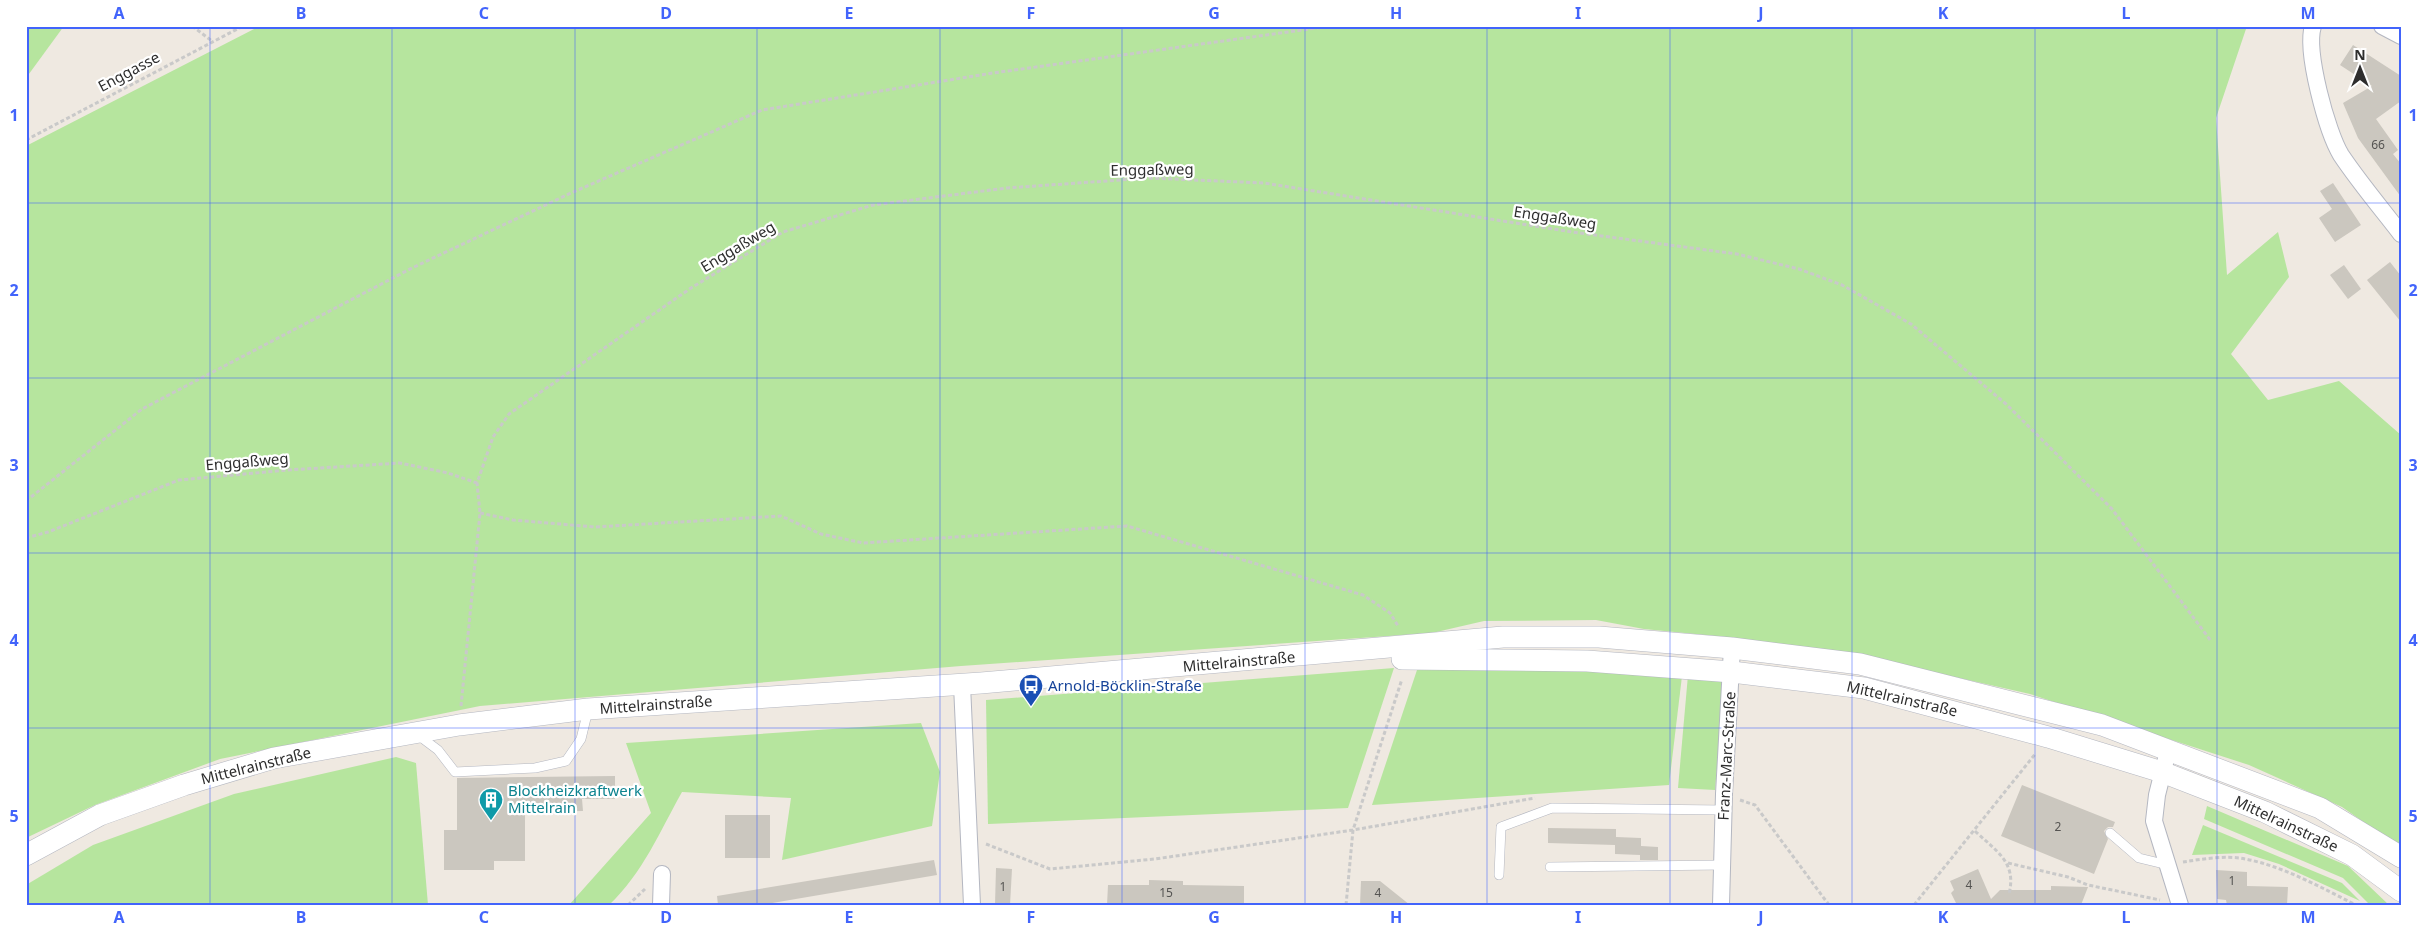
<svg xmlns="http://www.w3.org/2000/svg" width="2427" height="931" viewBox="0 0 2427 931" font-family="'Noto Sans',sans-serif">
  <rect width="100%" height="100%" fill="#efe9e1"/>
  <g fill="#b6e59e">
    <path d="M26 26H64L26 78Z"/>
    <path d="M260 26H2247L2216 118 2227 275 2278 232 2289 277 2231 354 2268 400 2339 381 2401 435V848L2342 807 2249 765 2030 694 1875 659 1736 638 1644 629 1596 620 1484 621 1432 633 961 666 480 706 220 759 95 805 26 838V146Z"/>
    <path d="M1418 667H1605L1682 676 1669 785 1372 805Z"/>
    <path d="M1394 668 1348 808 988 824 986 700Z"/>
    <path d="M1688 675 1725 679 1715 790 1678 788Z"/>
    <path d="M921 723 940 772 932 826 782 860 791 798 682 792C660 831 643 873 609 905H569L651 813 626 743Z"/>
    <path d="M396 757 416 763 428 905H26V885L93 845 234 794Z"/>
    <path d="M2207 806 2348 866 2389 905H2370L2343 878 2204 819Z"/>
    <path d="M2203 825 2342 883 2360 901 2279 864 2244 853 2192 855Z"/>
  </g>
  <g fill="#cbc7bf">
    <path d="M2353 45 2401 76V101L2376 119 2398 150 2393 154 2401 164V197L2358 138 2343 103 2372 86 2340 65Z"/>
    <path d="M2333 183 2361 225 2335 242 2319 218 2332 209 2320 191Z"/>
    <path d="M2390 262 2401 276V322L2367 280Z"/>
    <path d="M2344 265 2361 289 2348 299 2330 275Z"/>
    <path d="M615 776V799H582L583 811 525 812V861H494V870H444V830H457V778Z"/>
    <path d="M2022 785 2115 822 2113 827H2108L2104 831 2108 839 2094 874 2001 836Z"/>
    <rect x="725" y="815" width="45" height="43"/>
    <path d="M1548 828 1616 829V837L1641 838V846L1658 847V860H1640V855L1615 854V845L1548 843Z"/>
    <path d="M934 860 937 875 761 905H718L717 896Z"/>
    <path d="M996 868 1012 869 1010 905H995Z"/>
    <path d="M1978 869 1991 899 2000 890H2051V886L2088 887 2081 905H1957L1951 893 1954 890 1950 881Z"/>
    <path d="M2216 870 2247 872V886L2288 887 2287 905H2227L2226 900 2217 899Z"/>
    <path d="M1149 880 1183 881V885L1244 886V905H1107L1108 885H1149Z"/>
    <path d="M1361 881H1380L1410 905H1360Z"/>
  </g>
  <g fill="none" stroke-linecap="round" stroke-linejoin="round">
    <defs>
      <g id="service">
        <path d="M418 735 438 750 455 772 535 768 566 761 581 739 588 710"/>
        <path d="M2110 833 2139 858 2168 865"/>
        <path d="M1550 867 1723 865"/>
        <path d="M1499 875 1501 827 1552 808 1723 810"/>
      </g>
      <g id="minor">
        <path d="M2313 26C2305 51 2327 132 2341 155 2359 182 2381 208 2401 234"/>
        <path d="M2382 26 2401 36"/>
        <path d="M962 685 972 905"/>
        <path d="M2168 751 2157 795 2154 821 2180 905"/>
        <path d="M661 905 662 874"/>
        <path d="M1721 905 1724 794 1732 648"/>
      </g>
      <g id="tertiary">
        <path d="M1402 659 1587 661 1732 672 1864 688 2048 737 2162 772 2265 812 2352 855 2401 891"/>
        <path d="M26 855 100 815 184 785 274 758 459 725 588 709 981 683 1503 637H1599L1732 648 1860 664 2102 725 2320 808 2401 857"/>
      </g>
    </defs>
    <use href="#service" stroke="#b4b7c1" stroke-width="10"/>
    <use href="#minor" stroke="#b4b7c1" stroke-width="18"/>
    <use href="#tertiary" stroke="#b4b7c1" stroke-width="22"/>
    <g stroke="#c9c9c9" stroke-width="3" stroke-dasharray="4 2.5" stroke-linecap="butt">
      <path d="M192 26 212 41"/>
      <path d="M26 140 243 26"/>
      <path d="M26 501 142 409 412 268 571 193 762 110 993 73 1331 26"/>
      <path d="M480 513 513 520 595 527 781 516 821 534 863 543 1127 526 1363 595 1390 613 1398 626"/>
      <path d="M26 538 48 532 179 480 288 470 400 463 448 473 477 483"/>
      <path d="M461 706 480 513 477 483 493 437 509 414 691 288 783 232 873 205 1007 188 1149 178 1264 183 1572 232 1737 254 1799 269 1842 285 1911 324 2006 404 2112 509 2211 641"/>
      <path d="M1740 800 1755 805 1829 905"/>
      <path d="M1975 831C1996 851 2017 862 2009 894"/>
      <path d="M986 844 1050 869 1155 859 1353 830 1535 798"/>
      <path d="M2183 862C2203 859 2226 855 2245 859 2283 866 2322 888 2356 905"/>
      <path d="M2008 863 2068 877 2088 885 2160 900"/>
      <path d="M628 905 645 889"/>
      <path d="M1346 905 1353 830 1402 679"/>
      <path d="M1914 905 2036 753"/>
    </g>
    <use href="#service" stroke="#fff" stroke-width="9"/>
    <use href="#minor" stroke="#fff" stroke-width="16"/>
    <use href="#tertiary" stroke="#fff" stroke-width="21"/>
  </g>
  <path fill="none" stroke="#4264fb" stroke-width="1" stroke-opacity="0.55" d="M210 26V905M392 26V905M575 26V905M757 26V905M940 26V905M1122 26V905M1305 26V905M1487 26V905M1670 26V905M1852 26V905M2035 26V905M2217 26V905M26 203H2401M26 378H2401M26 553H2401M26 728H2401"/>
  <defs>
    <symbol id="bus-pin" viewBox="-11 -11 22 30"><path d="M0 17L-7.5 6A9.5 9.5 0 1 1 7.5 6Z" fill="#1a4fb4" stroke="#fff"/><path d="M-5-6H5V4H4V6H2V4H-2V6H-4V4H-5ZM-3.5-4V0h7V-4ZM-3.5 1.2v1.5H-2V1.2ZM2 1.2v1.5H3.5V1.2Z" fill="#fff"/></symbol>
    <symbol id="building-pin" viewBox="-11 -11 22 30"><path d="M0 17L-7.5 6A9.5 9.5 0 1 1 7.5 6Z" fill="#0f9aa8" stroke="#fff"/><path d="M-4-6H4V6H1V3H-1V6H-4ZM-2.5-4.3h1.7v1.8h-1.7ZM.8-4.3h1.7v1.8H.8ZM-2.5-1h1.7V.8h-1.7ZM.8-1h1.7V.8H.8Z" fill="#fff"/></symbol>
  </defs>
  <g fill-rule="evenodd">
    <use href="#bus-pin" x="1017" y="672" width="28" height="38"/>
    <use href="#building-pin" x="477" y="786" width="28" height="38"/>
  </g>
  <g text-anchor="middle" stroke-width="4.5" stroke-linejoin="round" paint-order="stroke">
    <g font-size="12" fill="#555452">
      <text x="2378" y="149">66</text>
      <text x="2058" y="831">2</text>
      <text x="2232" y="885">1</text>
      <text x="1969" y="889">4</text>
      <text x="1003" y="891">1</text>
      <text x="1166" y="897">15</text>
      <text x="1378" y="897">4</text>
    </g>
    <g font-size="15" fill="#2e2e2e" stroke="#fff">
      <text transform="translate(129 72) rotate(-28)" y="5">Enggasse</text>
      <text transform="translate(1152 170) rotate(-1)" y="5">Enggaßweg</text>
      <text transform="translate(1555 218) rotate(9)" y="5">Enggaßweg</text>
      <text transform="translate(738 247) rotate(-31)" y="5">Enggaßweg</text>
      <text transform="translate(247 462) rotate(-5)" y="5">Enggaßweg</text>
      <text transform="translate(1239 662) rotate(-5)" y="5">Mittelrainstraße</text>
      <text transform="translate(1902 699) rotate(13)" y="5">Mittelrainstraße</text>
      <text transform="translate(656 705) rotate(-4)" y="5">Mittelrainstraße</text>
      <text transform="translate(1727 756) rotate(-87)" y="5">Franz-Marc-Straße</text>
      <text transform="translate(256 766) rotate(-14)" y="5">Mittelrainstraße</text>
      <text transform="translate(2286 824) rotate(25)" y="5">Mittelrainstraße</text>
    </g>
    <g font-size="15" fill="#164399" stroke="#fff" text-anchor="start">
      <text x="1048" y="691">Arnold-Böcklin-Straße</text>
    </g>
    <g font-size="15" fill="#0d838f" stroke="#fff" text-anchor="start">
      <text x="508" y="796">Blockheizkraftwerk<tspan x="508" dy="17">Mittelrain</tspan></text>
    </g>
  </g>
  <rect width="2427" height="931" fill="none" stroke="#ffffff" stroke-width="55"/>
  <g transform="translate(2360 68)" stroke="#ffffff" stroke-width="4" paint-order="stroke">
  <path d="M0-4L9 19L0 12L-9 19Z" fill="#2e2e2e"/>
  <text y="-8" font-size="14" font-weight="bold" text-anchor="middle" fill="#2e2e2e">N</text>
  </g>
  <rect x="28" y="28" width="2372" height="876" fill="none" stroke="#4264fb" stroke-width="2"/>
  <g font-size="16" text-anchor="middle" font-weight="bold" fill="#4264fb">
    <text x="119" y="19">A</text>
    <text x="301" y="19">B</text>
    <text x="484" y="19">C</text>
    <text x="666" y="19">D</text>
    <text x="849" y="19">E</text>
    <text x="1031" y="19">F</text>
    <text x="1214" y="19">G</text>
    <text x="1396" y="19">H</text>
    <text x="1578" y="19">I</text>
    <text x="1761" y="19">J</text>
    <text x="1943" y="19">K</text>
    <text x="2126" y="19">L</text>
    <text x="2308" y="19">M</text>
    <text x="14" y="121">1</text>
    <text x="2413" y="121">1</text>
    <text x="14" y="296">2</text>
    <text x="2413" y="296">2</text>
    <text x="14" y="471">3</text>
    <text x="2413" y="471">3</text>
    <text x="14" y="646">4</text>
    <text x="2413" y="646">4</text>
    <text x="14" y="822">5</text>
    <text x="2413" y="822">5</text>
    <text x="119" y="923">A</text>
    <text x="301" y="923">B</text>
    <text x="484" y="923">C</text>
    <text x="666" y="923">D</text>
    <text x="849" y="923">E</text>
    <text x="1031" y="923">F</text>
    <text x="1214" y="923">G</text>
    <text x="1396" y="923">H</text>
    <text x="1578" y="923">I</text>
    <text x="1761" y="923">J</text>
    <text x="1943" y="923">K</text>
    <text x="2126" y="923">L</text>
    <text x="2308" y="923">M</text>
  </g>
</svg>
